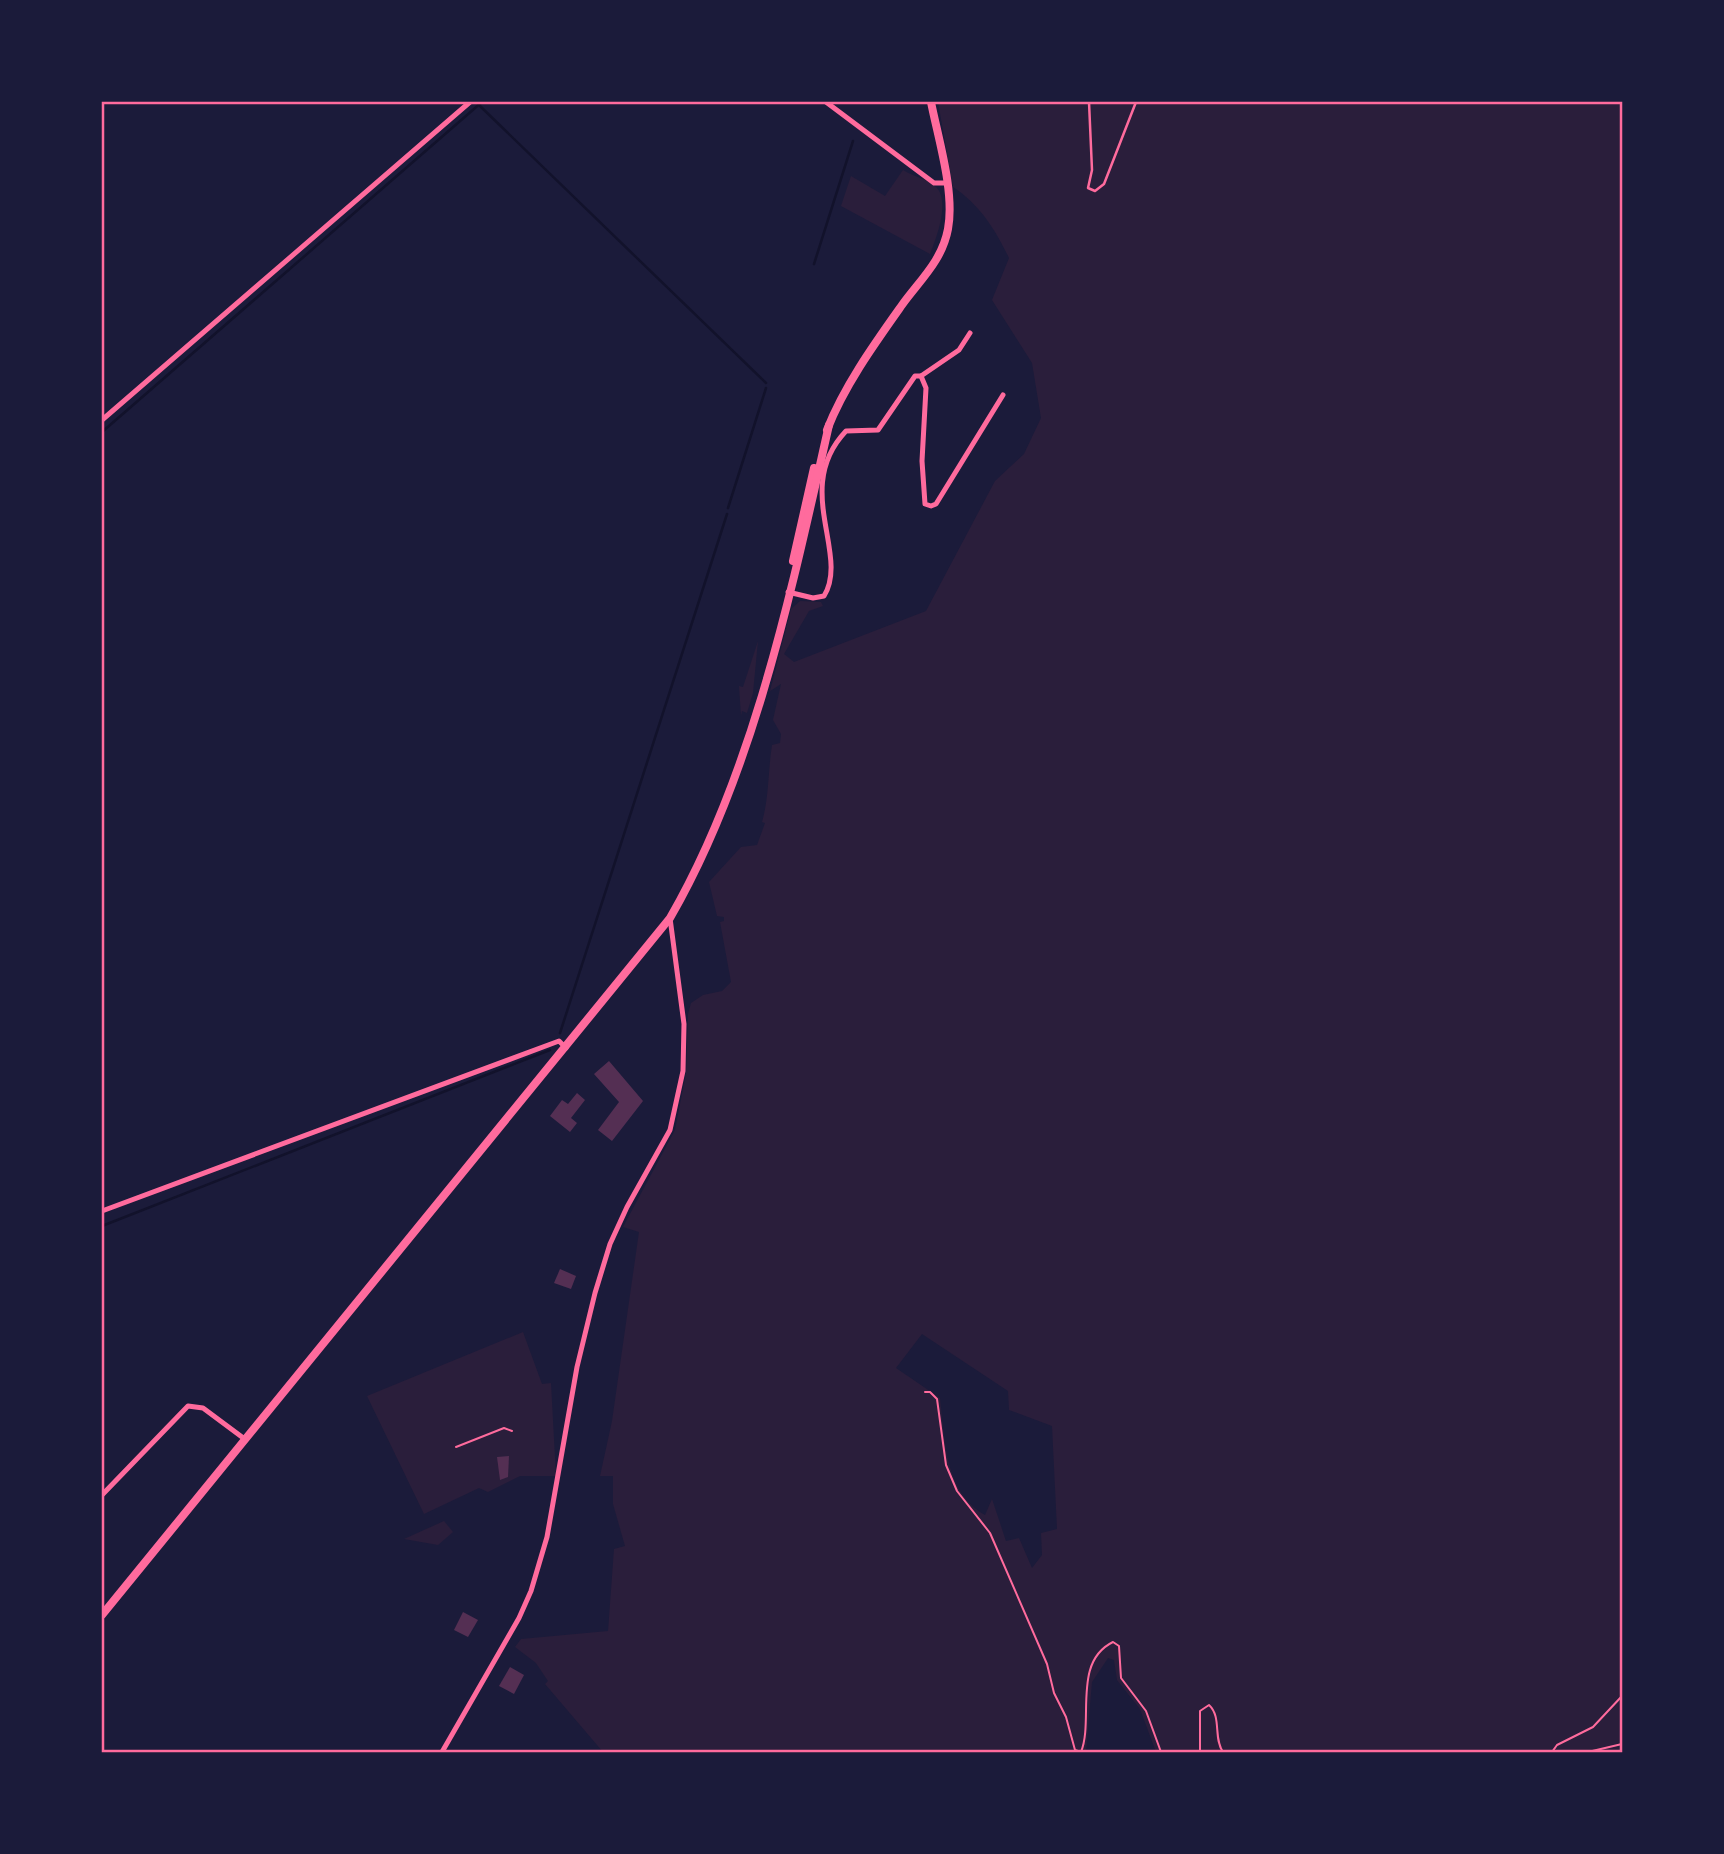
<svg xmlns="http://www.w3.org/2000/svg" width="1724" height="1854" viewBox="0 0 1724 1854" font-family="'Nunito Sans',sans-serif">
  <rect width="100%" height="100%" fill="#1b1b3a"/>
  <g fill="#2a1e3b" fill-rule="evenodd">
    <path d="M938 102H1622V1752H1156L1140 1709 1117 1680 1114 1660 1108 1658 1092 1682 1086 1752H603L545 1684 548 1681 536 1663 515 1647 521 1639 608 1631 614 1549 625 1546 613 1504V1476H600L612 1421 639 1232 623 1227 675 1130 686 1073 688 1014 691 1003 703 995 722 991 731 982 720 922 724 921V917L717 916 709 882 741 847 757 845 765 823 762 822C769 799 768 770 772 745L780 743 781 734 773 720 781 684 770 691 791 609 800 601 821 602 823 606 809 611 784 654 794 662 926 611 995 481 1024 454 1041 418 1032 363 992 300 1009 258C995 229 980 205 953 187ZM922 1334 1008 1391 1009 1410 1052 1426 1057 1529 1041 1533 1042 1555 1032 1568 1019 1538 1006 1541 992 1499 985 1515C944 1492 945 1439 940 1398L896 1368Z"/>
    <path d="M903 170C913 177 928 178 937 188 950 203 936 239 930 254L841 206 851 176 885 196Z"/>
    <path d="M758 641 753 693 747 713 742 711 741 716 739 686 743 687Z"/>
    <path d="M523 1332 542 1384 551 1383 556 1476H520L488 1492 479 1488 424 1514 367 1396Z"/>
    <path d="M444 1521 453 1532 438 1545 404 1539Z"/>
  </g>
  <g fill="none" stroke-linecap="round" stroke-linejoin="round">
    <g stroke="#12122b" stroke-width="2.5">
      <path d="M480 106 766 383"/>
      <path d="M814 264 853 141"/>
      <path d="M102 432 482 102"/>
      <path d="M728 508 766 388"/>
      <path d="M560 1033 727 514"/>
      <path d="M102 1226 550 1050"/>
    </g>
  </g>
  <g fill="#542f53">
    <path d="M609 1061 643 1101 612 1141 598 1130 619 1102 594 1074Z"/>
    <path d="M577 1093 585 1100 571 1118 577 1123 570 1132 550 1116 562 1100 568 1104Z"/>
    <path d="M560 1269 576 1276 571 1289 554 1283Z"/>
    <path d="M509 1456 508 1477 500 1480 497 1457Z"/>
    <path d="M463 1612 478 1620 468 1637 454 1630Z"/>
    <path d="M510 1667 524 1675 514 1694 499 1686Z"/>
  </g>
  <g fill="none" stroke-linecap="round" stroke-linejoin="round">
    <g stroke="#ff6b9d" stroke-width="2">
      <path d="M925 1392H930L937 1399 946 1465 957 1491 990 1533 1047 1664 1054 1693 1066 1717 1075 1750 1081 1752C1094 1720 1072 1662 1113 1642L1119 1646 1121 1678 1146 1711 1161 1752"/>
      <path d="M456 1447 504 1428 512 1431"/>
      <path d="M1200 1752V1711L1209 1705C1222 1717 1213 1738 1223 1752"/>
      <path d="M1552 1752 1557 1745 1593 1727 1622 1696"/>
      <path d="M1588 1752 1622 1744"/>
    </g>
    <path stroke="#ff6b9d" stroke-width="2.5" d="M1089 102 1092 170 1088 188 1095 191 1104 184 1136 102"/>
    <g stroke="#ff6b9d" stroke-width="5">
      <path d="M826 102 934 183H946"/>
      <path d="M921 376 959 350 970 333"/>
      <path d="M102 420 470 102"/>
      <path d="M788 592 813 598 824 596C850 554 792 488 846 431L878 430 915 376H921L926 388 922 461 925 504 931 506 936 504 1003 395"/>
      <path d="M102 1211 559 1041 566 1048"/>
      <path d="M102 1495 188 1406 203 1408 246 1440"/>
      <path d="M442 1752 519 1618 531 1591 547 1537 577 1367 595 1293 610 1244 627 1207 670 1130 683 1071 684 1024 670 918"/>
    </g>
    <g stroke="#ff6b9d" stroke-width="8">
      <path d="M827 430C844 386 875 343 902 305 920 280 942 261 948 229 955 192 938 138 931 102"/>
      <path d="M793 561 814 468"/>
      <path d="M102 1615 670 918C754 773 792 588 829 425"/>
    </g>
  </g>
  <rect width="1724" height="1854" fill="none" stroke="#1b1b3a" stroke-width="206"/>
  <rect x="103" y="103" width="1518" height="1648" fill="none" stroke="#ff6b9d" stroke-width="2.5"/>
</svg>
